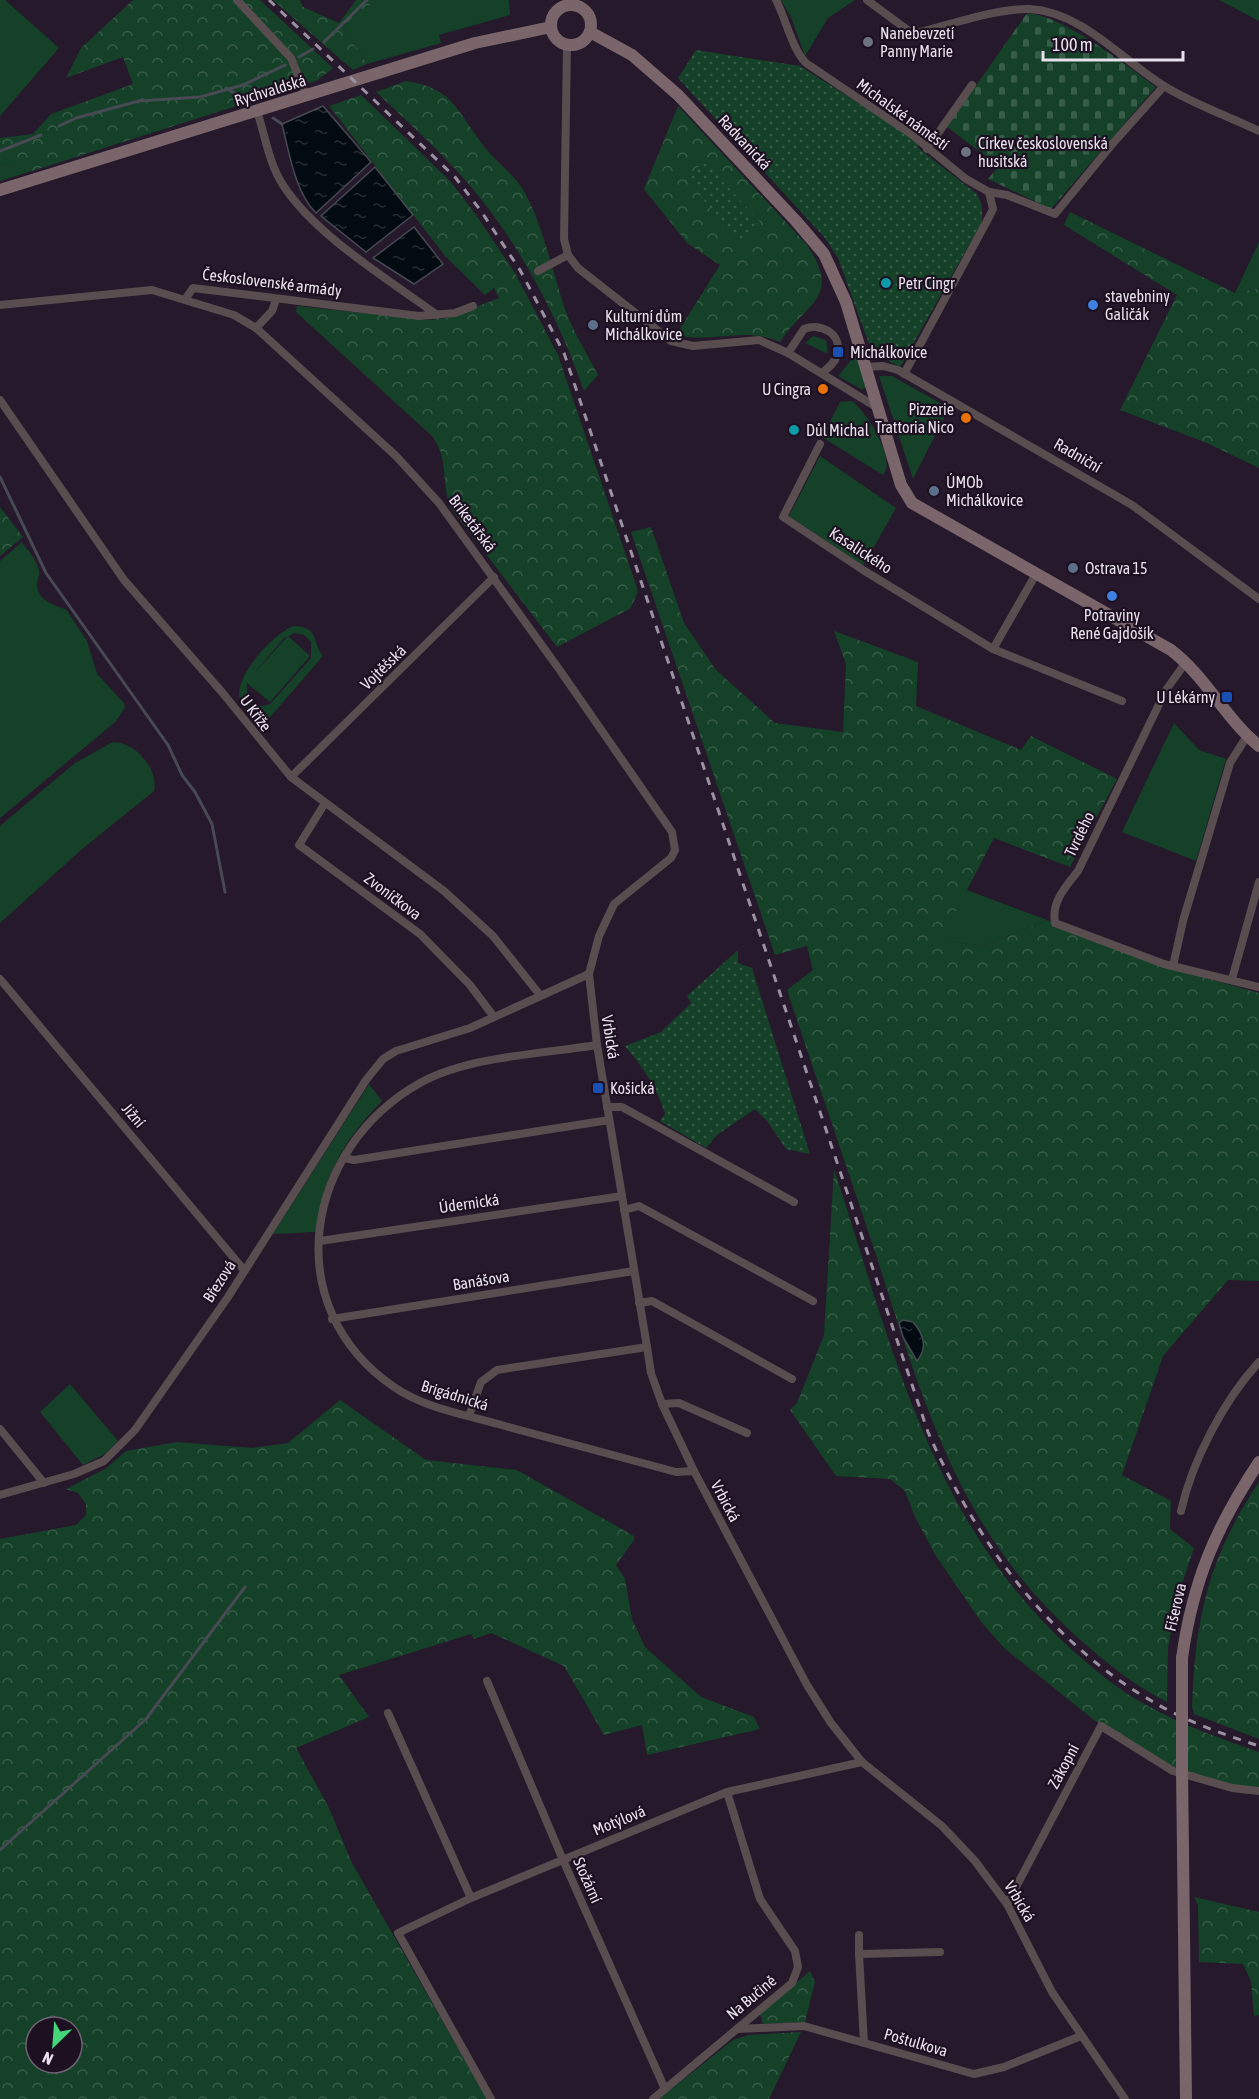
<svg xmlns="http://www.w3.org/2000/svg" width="1259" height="2099" viewBox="0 0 1259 2099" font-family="'Asap Condensed',sans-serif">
  <defs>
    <pattern id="forest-crowns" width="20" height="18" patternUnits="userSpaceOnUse" patternTransform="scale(1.5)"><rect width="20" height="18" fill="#154129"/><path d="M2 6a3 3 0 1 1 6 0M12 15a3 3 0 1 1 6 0" fill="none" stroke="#375c48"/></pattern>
    <pattern id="cemetery-stones" width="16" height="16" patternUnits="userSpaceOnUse" patternTransform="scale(1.5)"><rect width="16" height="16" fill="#154129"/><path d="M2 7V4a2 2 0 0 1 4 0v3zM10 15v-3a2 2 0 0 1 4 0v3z" fill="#375c48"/></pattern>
    <pattern id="park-dots" width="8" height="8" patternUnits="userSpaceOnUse" patternTransform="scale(1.5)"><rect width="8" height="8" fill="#154129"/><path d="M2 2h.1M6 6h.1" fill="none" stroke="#375c48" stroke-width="1.8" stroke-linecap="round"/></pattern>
    <pattern id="water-ripples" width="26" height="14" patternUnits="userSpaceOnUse" patternTransform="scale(1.5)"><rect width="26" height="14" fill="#020a12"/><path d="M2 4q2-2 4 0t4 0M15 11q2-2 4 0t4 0" fill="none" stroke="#272d35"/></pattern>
  </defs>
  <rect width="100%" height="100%" fill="#25192b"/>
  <g fill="#154129" fill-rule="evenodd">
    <path d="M0 0H5L59 48 0 116Z"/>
    <path d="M378 0H509L510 15 439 35 441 43 367 64 343 27 358 12Z"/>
    <path d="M781 0H855L828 18 805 56 791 17Z"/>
    <path d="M1219 0H1259V21Z"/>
    <path d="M0 164 32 171 0 181Z"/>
    <path d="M1259 242V288L1235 293Z"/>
    <path d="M813 336 826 340 828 354 805 343Z"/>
    <path d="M855 351 866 388 861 389 838 376 852 359 851 357Z"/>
    <path d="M879 376H892L949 408 913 479Z"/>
    <path d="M852 401C866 411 897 460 883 475L822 437 840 402Z"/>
    <path d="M820 456 896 508 863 566 789 516Z"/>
    <path d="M22 542C27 550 39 562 39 572 40 577 36 581 37 586 39 601 54 606 66 609L87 641 97 674 124 703 125 708 115 722 0 818V561Z"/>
    <path d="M294 626C320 627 312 643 323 656L265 723 259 718 263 713C203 707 272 632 294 626ZM295 633 304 635 311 642V658L270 704C260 708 252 705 247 696V683L270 702 310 656 288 636 250 678 284 638Z"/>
    <path d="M1174 723 1199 750 1226 759 1196 861 1122 832Z"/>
    <path d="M113 742C135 742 159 769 154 791L81 850 0 923V826L75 763Z"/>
    <path d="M967 890 1047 920 984 946 940 940Z"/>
    <path d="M369 1084 382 1101C342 1142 324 1176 316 1232L273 1234Z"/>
    <path d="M70 1384 118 1441 105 1454 83 1465 40 1412Z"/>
  </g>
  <g fill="url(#forest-crowns)" fill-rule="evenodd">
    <path d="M133 0H260L333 68 318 80 32 171 0 164V138L33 134 51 114 133 84 123 57 66 78 81 48Z"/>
    <path d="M273 0H300L303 7 339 23 356 0H378L358 12 343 27 367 64 353 70Z"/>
    <path d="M406 81C453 88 457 111 483 145 495 162 514 173 525 193 544 228 552 271 565 309 573 332 587 353 598 375L584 391C557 313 514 233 458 172 432 144 404 118 376 92Z"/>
    <path d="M361 95 450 181 476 215 515 273 558 355 638 591 631 608 557 647 450 507C441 481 449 461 433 437L296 312 297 306 428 320 447 318 499 298 494 288 485 295 446 257 329 106Z"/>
    <path d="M678 106 807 245C843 299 805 302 780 342 746 326 711 344 676 335L720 265 687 243 644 189Z"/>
    <path d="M1070 212 1235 293 1259 288V468L1207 443 1120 410 1177 295 1064 225Z"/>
    <path d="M0 507 23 537 0 556Z"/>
    <path d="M651 527 684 623 716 670 775 723 843 732 846 664 834 631 918 662 916 706 1021 750 1031 736 1117 779 1070 867 994 838 941 940 984 946 1047 920 1169 968 1259 993V1281L1228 1280 1163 1356 1122 1475 1171 1501 1170 1529 1194 1548 1177 1599 1168 1648 1167 1702C1133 1685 1104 1661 1076 1636 956 1527 923 1400 875 1252 846 1165 816 1077 787 990L813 970 807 946 775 955 631 532Z"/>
    <path d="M834 1169C891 1342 929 1520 1070 1648 1095 1670 1120 1692 1150 1707 1184 1726 1222 1739 1259 1752V1788L1235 1787 1165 1765 1094 1720 1004 1648 982 1623 936 1556 915 1517 905 1491 890 1479 836 1476 790 1410 797 1403 824 1335Z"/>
    <path d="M340 1400 426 1460 517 1470 634 1536V1540L616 1565 625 1579 632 1619 645 1647 701 1697 754 1717 760 1729 647 1755 642 1725 604 1735 564 1666 491 1633 474 1639 471 1634 339 1675 369 1717 296 1748 328 1806 352 1863 487 2099H0V1539L76 1525 86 1515V1504L78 1493 66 1489 105 1469 126 1451 177 1442 252 1448 288 1443ZM36 2027H72V2063H36Z"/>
    <path d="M1259 1482V1739L1194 1714 1192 1707C1195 1618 1209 1556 1259 1482Z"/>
    <path d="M1194 1897 1259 1912V2015L1254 2016 1251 1981 1243 1964 1199 1962 1198 1905Z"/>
    <path d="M810 1971 815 1982 805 2022 763 2024 760 2014Z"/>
    <path d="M801 2032 769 2099H659L733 2040 748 2035Z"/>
  </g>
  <path fill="url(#cemetery-stones)" d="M1027 13C1064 16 1126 65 1156 87L1051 209 988 179 999 166 947 127Z"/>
  <g fill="url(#park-dots)">
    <path d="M696 50 800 66 919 142 918 148 977 194 982 206V222L900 367 872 352 838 258 825 238 678 78Z"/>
    <path d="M704 161 761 223 743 245 721 223 687 178Z"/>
    <path d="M738 950V963L752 968 810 1154 786 1149 767 1121 755 1109 717 1135 706 1148 660 1121 665 1114C658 1089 642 1066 625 1046L661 1032 691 1003 687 996Z"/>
  </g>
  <g fill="url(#water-ripples)" stroke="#474a53" stroke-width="1.5">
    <path d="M323 106 371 162 316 213C295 192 289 152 282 124Z"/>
    <path d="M375 167 413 215 366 252 321 216Z"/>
    <path d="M414 227 443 264 414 284 373 258Z"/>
    <path d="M903 1320 913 1322C924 1335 928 1347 917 1361L903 1337 899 1323Z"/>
  </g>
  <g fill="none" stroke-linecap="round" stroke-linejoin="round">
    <g stroke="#474a53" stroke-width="3">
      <path d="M324 42 367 0"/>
      <path d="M299 57 313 49"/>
      <path d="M226 88 247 101"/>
      <path d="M273 118 282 124"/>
      <path d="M59 126 76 118 139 101 200 97 243 85 285 65"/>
      <path d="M0 151 41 135"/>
      <path d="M0 477 46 573 168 745 182 775 195 792 212 824 225 892"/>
      <path d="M0 1850 146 1719 245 1587"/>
    </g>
    <g stroke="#594d4f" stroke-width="8">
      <path d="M237 0 291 58 306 95"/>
      <path d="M776 0C786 19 792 49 806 63L911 134 966 179 989 192 1007 195 1055 214 1114 142 1164 86"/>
      <path d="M867 0 913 34C946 26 997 8 1030 9 1082 12 1122 60 1164 86 1193 104 1228 116 1259 131"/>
      <path d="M567 44 564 239 568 255 578 268 671 341 693 346 759 340 788 353 878 408"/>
      <path d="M257 111C265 135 269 164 283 185 315 235 388 279 437 315"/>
      <path d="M927 149 972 85"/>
      <path d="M538 271 568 255"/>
      <path d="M186 298 193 288 419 316 455 313 473 306"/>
      <path d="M0 305 152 290 234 315 256 328 396 456 439 503 559 669 672 832 675 850 671 858 614 904 599 936 589 974 597 1045 647 1347 651 1373 662 1404 694 1471 807 1685 831 1723 862 1762 942 1826 975 1861 1007 1904 1052 1992 1125 2099"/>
      <path d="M256 328 272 311 276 300"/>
      <path d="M788 353 804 329C821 322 843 334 837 355 835 363 828 368 822 373"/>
      <path d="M866 367 883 366 898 370 1132 505 1259 599"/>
      <path d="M904 374 988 219 993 209 989 192"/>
      <path d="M0 400 124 580 221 691 291 777 444 891 493 936 540 995"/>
      <path d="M820 444 783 517 863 570 993 649 1122 701"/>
      <path d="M993 649 1036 574"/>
      <path d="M1186 662 1166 690 1078 871C1066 886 1051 902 1055 923L1164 964 1259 987"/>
      <path d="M291 777 494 577"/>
      <path d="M325 803 299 845 420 934 470 985 494 1017"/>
      <path d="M1173 966 1183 921 1230 763 1247 736"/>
      <path d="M0 979 244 1270"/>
      <path d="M1232 979 1259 882"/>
      <path d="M597 1045C542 1054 469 1056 420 1083 304 1148 277 1307 394 1387 426 1409 467 1415 505 1426 562 1441 619 1457 676 1472L694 1471"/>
      <path d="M607 1107H622L794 1202"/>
      <path d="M344 1158 354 1160 609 1120"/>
      <path d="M624 1210 639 1206 813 1301"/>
      <path d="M320 1241 622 1196"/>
      <path d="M639 1303 652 1301 792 1379"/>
      <path d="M332 1319 634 1271"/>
      <path d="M662 1404 679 1403 747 1433"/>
      <path d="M469 1416 481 1382 497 1370 647 1347"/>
      <path d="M0 1429 44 1483"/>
      <path d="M0 1495 74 1474 104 1461 135 1430 228 1297 366 1080 383 1059 396 1051 470 1028 589 974"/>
      <path d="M1181 1511C1192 1461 1224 1400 1259 1362"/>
      <path d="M487 1681 563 1860 665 2089"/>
      <path d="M388 1713 471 1898"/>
      <path d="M1007 1904 1101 1726 1173 1771 1232 1788 1259 1791"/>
      <path d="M859 1954V1935"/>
      <path d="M737 2029 804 2026 974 2074 1004 2067 1081 2036"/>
      <path d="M864 2043 859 1954 940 1952"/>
      <path d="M491 2099 398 1933 471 1898 727 1792 862 1762"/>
      <path d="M653 2099 792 1983 798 1967 795 1951 760 1899 727 1792"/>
    </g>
    <g stroke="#7a666a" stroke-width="12">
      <circle cx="571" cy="25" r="20"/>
      <path d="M590 32 632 55 678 95 796 221 824 254 846 302 901 485 912 503 1171 650C1206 677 1225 718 1259 746"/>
      <path d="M0 190 475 43 551 27"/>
      <path d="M1182 1658C1193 1580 1216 1527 1259 1462"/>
      <path d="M1182 1769 1186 2099"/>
    </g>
    <path stroke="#9b91a0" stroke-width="3" stroke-dasharray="8 8" stroke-linecap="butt" d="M269 0 455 177 481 211 520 270 564 353 928 1432C975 1539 1047 1640 1150 1700 1183 1720 1222 1734 1259 1746"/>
    <path stroke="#7a666a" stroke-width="12" d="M1182 1769V1658"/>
  </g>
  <g fill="#6b7280" stroke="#1c1021" stroke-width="2">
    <circle cx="868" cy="42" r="6"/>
    <circle cx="966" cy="152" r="6"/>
  </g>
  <g fill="#0f9aa8" stroke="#1c1021" stroke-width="2">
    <circle cx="886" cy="283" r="6"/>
    <circle cx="794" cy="430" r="6"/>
  </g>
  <g fill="#3f7fe0" stroke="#1c1021" stroke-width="2">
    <circle cx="1093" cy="305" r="6"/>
    <circle cx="1112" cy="596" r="6"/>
  </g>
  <g fill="#5c6f8a" stroke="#1c1021" stroke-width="2">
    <circle cx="593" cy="325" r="6"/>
    <circle cx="934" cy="491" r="6"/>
    <circle cx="1073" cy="568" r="6"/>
  </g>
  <g fill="#1a4fb4" stroke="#1c1021" stroke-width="2">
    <rect x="832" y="346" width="12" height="12" rx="3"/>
    <rect x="1221" y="691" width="12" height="12" rx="3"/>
    <rect x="592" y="1082" width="12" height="12" rx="3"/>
  </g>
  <g fill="#e8710a" stroke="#1c1021" stroke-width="2">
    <circle cx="823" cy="389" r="6"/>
    <circle cx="966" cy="418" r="6"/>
  </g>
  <g text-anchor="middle" stroke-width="4.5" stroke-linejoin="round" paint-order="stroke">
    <g font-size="16" fill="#e8e0ec" stroke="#1c1021" text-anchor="start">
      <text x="880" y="39">Nanebevzetí<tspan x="880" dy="18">Panny Marie</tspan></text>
      <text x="978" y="149">Církev československá<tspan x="978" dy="18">husitská</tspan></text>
      <text x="898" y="289">Petr Cingr</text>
      <text x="1105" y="302">stavebniny<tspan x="1105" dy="18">Galičák</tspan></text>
      <text x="605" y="322">Kulturní dům<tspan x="605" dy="18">Michálkovice</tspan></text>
      <text x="850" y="358">Michálkovice</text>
      <text x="811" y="395" text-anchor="end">U Cingra</text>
      <text x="954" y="415" text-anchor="end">Pizzerie<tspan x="954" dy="18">Trattoria Nico</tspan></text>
      <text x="806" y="436">Důl Michal</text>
      <text x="946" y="488">ÚMOb<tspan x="946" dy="18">Michálkovice</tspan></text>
      <text x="1085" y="574">Ostrava 15</text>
      <text x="1112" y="621" text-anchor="middle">Potraviny<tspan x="1112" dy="18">René Gajdošík</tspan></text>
      <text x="1215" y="703" text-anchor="end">U Lékárny</text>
      <text x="610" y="1094">Košická</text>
    </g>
    <g font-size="16" fill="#e8e0ec" stroke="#1c1021">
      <text transform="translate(270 90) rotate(-17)" y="6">Rychvaldská</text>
      <text transform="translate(903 114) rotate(36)" y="6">Michalské náměstí</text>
      <text transform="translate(745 142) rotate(47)" y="6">Radvanická</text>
      <text transform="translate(272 282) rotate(7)" y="6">Československé armády</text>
      <text transform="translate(1078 455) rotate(30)" y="6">Radniční</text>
      <text transform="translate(473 523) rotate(53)" y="6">Briketářská</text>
      <text transform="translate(861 550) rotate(33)" y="6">Kasalického</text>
      <text transform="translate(383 667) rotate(-44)" y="6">Vojtěšská</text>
      <text transform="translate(256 713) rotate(53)" y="6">U Kříže</text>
      <text transform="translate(1079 834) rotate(-64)" y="6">Tvrdého</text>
      <text transform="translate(393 896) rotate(37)" y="6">Zvoníčkova</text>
      <text transform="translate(611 1037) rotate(81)" y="6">Vrbická</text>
      <text transform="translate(134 1115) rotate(50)" y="6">Jižní</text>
      <text transform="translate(469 1203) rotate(-8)" y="6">Údernická</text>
      <text transform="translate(481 1280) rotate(-9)" y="6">Banášova</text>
      <text transform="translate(219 1281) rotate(-57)" y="6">Březová</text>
      <text transform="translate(455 1395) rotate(17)" y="6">Brigádnická</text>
      <text transform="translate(726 1501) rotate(62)" y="6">Vrbická</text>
      <text transform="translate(1175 1607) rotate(-77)" y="6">Fišerova</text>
      <text transform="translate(1063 1766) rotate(-62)" y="6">Zákopní</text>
      <text transform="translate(619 1820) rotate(-22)" y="6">Motýlová</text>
      <text transform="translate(588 1880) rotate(66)" y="6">Stožární</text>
      <text transform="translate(1020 1901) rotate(59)" y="6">Vrbická</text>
      <text transform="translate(751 1997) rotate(-40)" y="6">Na Bučině</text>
      <text transform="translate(916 2042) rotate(16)" y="6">Poštulkova</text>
    </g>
  </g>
  <g transform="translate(54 2045) rotate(205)"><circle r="28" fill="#1c1021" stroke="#6e6372" stroke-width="1.5"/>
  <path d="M0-4.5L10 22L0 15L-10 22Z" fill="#44d77a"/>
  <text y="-9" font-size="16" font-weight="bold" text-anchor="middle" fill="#e8e0ec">N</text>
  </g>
  <path d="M1043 51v9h140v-9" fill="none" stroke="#e8e0ec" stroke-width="3"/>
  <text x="1052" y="51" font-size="18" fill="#e8e0ec" stroke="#1c1021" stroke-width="4.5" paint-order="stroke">100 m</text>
</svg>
